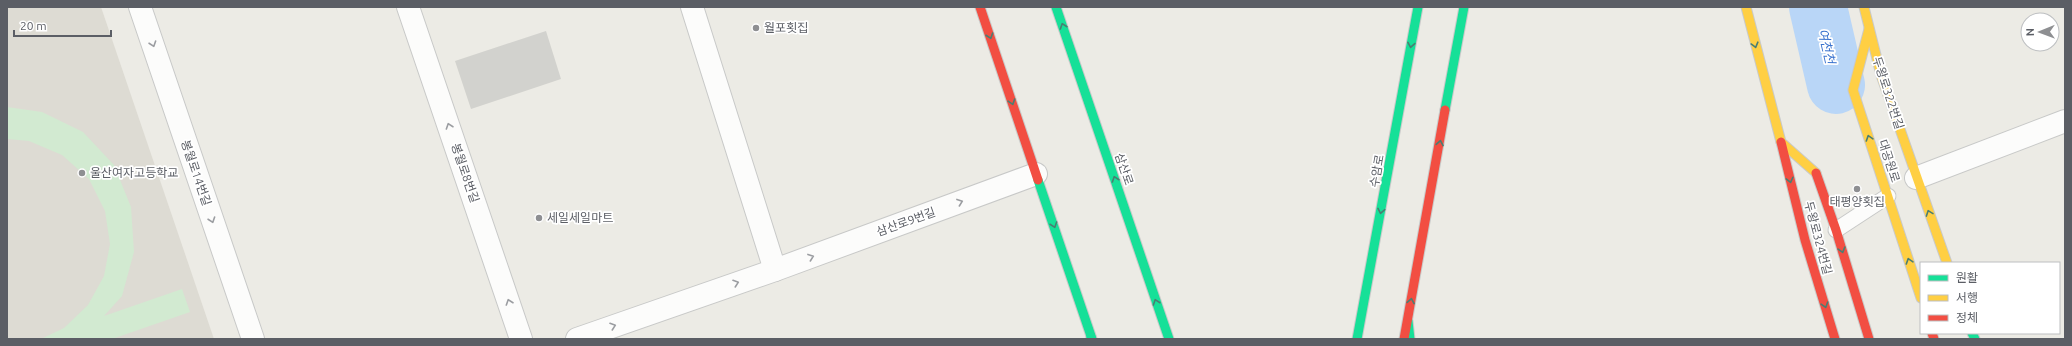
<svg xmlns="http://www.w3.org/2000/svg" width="2072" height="346" viewBox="0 0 2072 346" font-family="Ubuntu,'Noto Sans KR',sans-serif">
  <rect width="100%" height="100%" fill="#ecebe5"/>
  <path fill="#dddbd3" d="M7 7H101L214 339H7Z"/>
  <path fill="#d2ead1" d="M7 107 42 112 83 132 114 165 131 207 134 252 122 296 104 316 182 289 190 312 112 339H41L64 328 88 305 104 276 110 244 105 211 89 179 62 155 29 141 7 139Z"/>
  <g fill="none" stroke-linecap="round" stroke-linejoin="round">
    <path stroke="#b9d6f7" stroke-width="58" d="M1818 7 1836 85"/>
  </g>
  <path fill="#d2d2ce" d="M546 31 561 79 471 109 455 61Z"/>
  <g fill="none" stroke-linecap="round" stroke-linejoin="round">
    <defs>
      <path id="lane" d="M1836 230 1888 196"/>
      <g id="street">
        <path d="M140 7 253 339"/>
        <path d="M408 7 521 339"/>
        <path d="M692 7 775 270"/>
        <path d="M1916 178 2065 121"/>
        <path d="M577 339 775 270 1036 174"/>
      </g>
      <g id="fast">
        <path d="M1056 7 1169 339"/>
        <path d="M1445 110 1464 7"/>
        <path d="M1038 180 1092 339"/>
        <path d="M1408 321 1410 339"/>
        <path d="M1972 333 1975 339"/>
        <path d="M1091 337V339"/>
        <path d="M1357 339 1418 7"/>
      </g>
      <g id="slow">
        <path d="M1746 7 1781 142 1816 173"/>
        <path d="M1864 7 1881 75 1947 263"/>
        <path d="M1869 29 1853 90 1921 298"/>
      </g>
      <g id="jam">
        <path d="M980 7 1038 180"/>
        <path d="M1781 142 1805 240 1835 339"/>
        <path d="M1816 173 1836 230 1869 339"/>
        <path d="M1932 333 1934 339"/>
        <path d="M1404 339 1445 110"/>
      </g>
    </defs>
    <use href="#lane" stroke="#c8c9c8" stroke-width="17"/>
    <use href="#street" stroke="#c8c9c8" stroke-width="24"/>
    <use href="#fast" stroke="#c9cac9" stroke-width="11"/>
    <use href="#slow" stroke="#c9cac9" stroke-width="11"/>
    <use href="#jam" stroke="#c9cac9" stroke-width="11"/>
    <use href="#lane" stroke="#fcfcfb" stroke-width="15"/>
    <use href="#street" stroke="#fcfcfb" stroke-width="22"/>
    <use href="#fast" stroke="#16e098" stroke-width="9"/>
    <use href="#slow" stroke="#ffcf43" stroke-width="9"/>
    <use href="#jam" stroke="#f24e42" stroke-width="9"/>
  </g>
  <defs><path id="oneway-chevron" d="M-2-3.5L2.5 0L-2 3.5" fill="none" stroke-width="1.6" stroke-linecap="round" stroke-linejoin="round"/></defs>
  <g stroke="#4a7e72">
    <use href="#oneway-chevron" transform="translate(1063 26) rotate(-109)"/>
    <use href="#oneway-chevron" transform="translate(990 36) rotate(71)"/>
    <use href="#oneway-chevron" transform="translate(1411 45) rotate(100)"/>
    <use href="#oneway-chevron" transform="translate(1755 45) rotate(75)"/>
    <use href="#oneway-chevron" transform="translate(1012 102) rotate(72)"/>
    <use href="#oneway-chevron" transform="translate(1869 138) rotate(-108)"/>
    <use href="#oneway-chevron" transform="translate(1440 143) rotate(-80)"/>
    <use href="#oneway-chevron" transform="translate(1115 179) rotate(-109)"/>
    <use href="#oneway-chevron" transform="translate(1790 180) rotate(76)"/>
    <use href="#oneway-chevron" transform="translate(1381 211) rotate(101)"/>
    <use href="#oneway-chevron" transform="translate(1929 213) rotate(-110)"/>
    <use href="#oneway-chevron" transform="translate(1054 225) rotate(71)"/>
    <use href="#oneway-chevron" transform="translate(1842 250) rotate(74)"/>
    <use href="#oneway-chevron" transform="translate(1909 261) rotate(-108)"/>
    <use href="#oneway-chevron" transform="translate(1411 301) rotate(-80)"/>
    <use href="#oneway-chevron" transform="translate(1156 302) rotate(-109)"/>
    <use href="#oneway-chevron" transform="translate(1825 305) rotate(73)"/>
  </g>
  <g stroke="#9b9da1">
    <use href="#oneway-chevron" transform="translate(153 44) rotate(71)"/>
    <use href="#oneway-chevron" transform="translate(449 126) rotate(-109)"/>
    <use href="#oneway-chevron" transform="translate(960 202) rotate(-20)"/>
    <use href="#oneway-chevron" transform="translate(212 220) rotate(71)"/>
    <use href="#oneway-chevron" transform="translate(811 257) rotate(-20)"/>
    <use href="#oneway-chevron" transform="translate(736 283) rotate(-19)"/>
    <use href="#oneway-chevron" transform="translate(509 302) rotate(-109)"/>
    <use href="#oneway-chevron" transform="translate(613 326) rotate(-19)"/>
  </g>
  <g fill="#8e8f92" stroke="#fff" stroke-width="1.5">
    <circle cx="756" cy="28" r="4"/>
    <circle cx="82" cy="173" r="4"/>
    <circle cx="1857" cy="189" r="4"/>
    <circle cx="539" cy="218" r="4"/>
  </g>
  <g text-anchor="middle" stroke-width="3.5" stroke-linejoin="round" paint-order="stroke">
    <g font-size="12" fill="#5b5e65" stroke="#fff" text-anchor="start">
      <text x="764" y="32">월포횟집</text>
      <text x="90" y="177">울산여자고등학교</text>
      <text x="1857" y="206" text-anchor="middle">태평양횟집</text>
      <text x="547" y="222">세일세일마트</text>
    </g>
    <g font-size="12" fill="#5b5e65" stroke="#fff">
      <text transform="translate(1888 93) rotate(72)" y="4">두왕로322번길</text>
      <text transform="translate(1889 161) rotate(72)" y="4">대공원로</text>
      <text transform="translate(1124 169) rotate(71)" y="4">삼산로</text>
      <text transform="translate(1377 171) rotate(-80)" y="4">수암로</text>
      <text transform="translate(196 173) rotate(71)" y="4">봉월로14번길</text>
      <text transform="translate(465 173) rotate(71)" y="4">봉월로8번길</text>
      <text transform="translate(906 222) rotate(-20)" y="4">삼산로9번길</text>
      <text transform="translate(1818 238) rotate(75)" y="4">두왕로324번길</text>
    </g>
    <g font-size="13" font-style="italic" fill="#3a73ce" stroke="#fff">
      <text transform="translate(1827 46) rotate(77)" y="5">여천천</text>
    </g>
  </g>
  <rect width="2072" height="346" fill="none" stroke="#5b5e65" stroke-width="16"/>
  <rect x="1920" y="262" width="140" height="72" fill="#ffffff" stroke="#bdbfc1"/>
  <rect x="1928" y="275" width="20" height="6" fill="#16e098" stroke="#bdbfc1"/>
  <text x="1956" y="282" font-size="12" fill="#5b5e65">원활</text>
  <rect x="1928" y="295" width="20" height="6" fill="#ffcf43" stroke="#bdbfc1"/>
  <text x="1956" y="302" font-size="12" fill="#5b5e65">서행</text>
  <rect x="1928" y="315" width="20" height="6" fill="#f24e42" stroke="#bdbfc1"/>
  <text x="1956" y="322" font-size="12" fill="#5b5e65">정체</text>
  <g transform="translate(2040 32) rotate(269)"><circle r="19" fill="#ffffff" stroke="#bdbfc1"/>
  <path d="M0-3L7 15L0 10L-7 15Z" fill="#8e8f92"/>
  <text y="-6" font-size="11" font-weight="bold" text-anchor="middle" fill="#5b5e65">N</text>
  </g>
  <path d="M14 30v6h97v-6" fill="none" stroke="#5b5e65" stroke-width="2"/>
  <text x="20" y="30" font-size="12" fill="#5b5e65" stroke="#ffffff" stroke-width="3" paint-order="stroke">20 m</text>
</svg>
